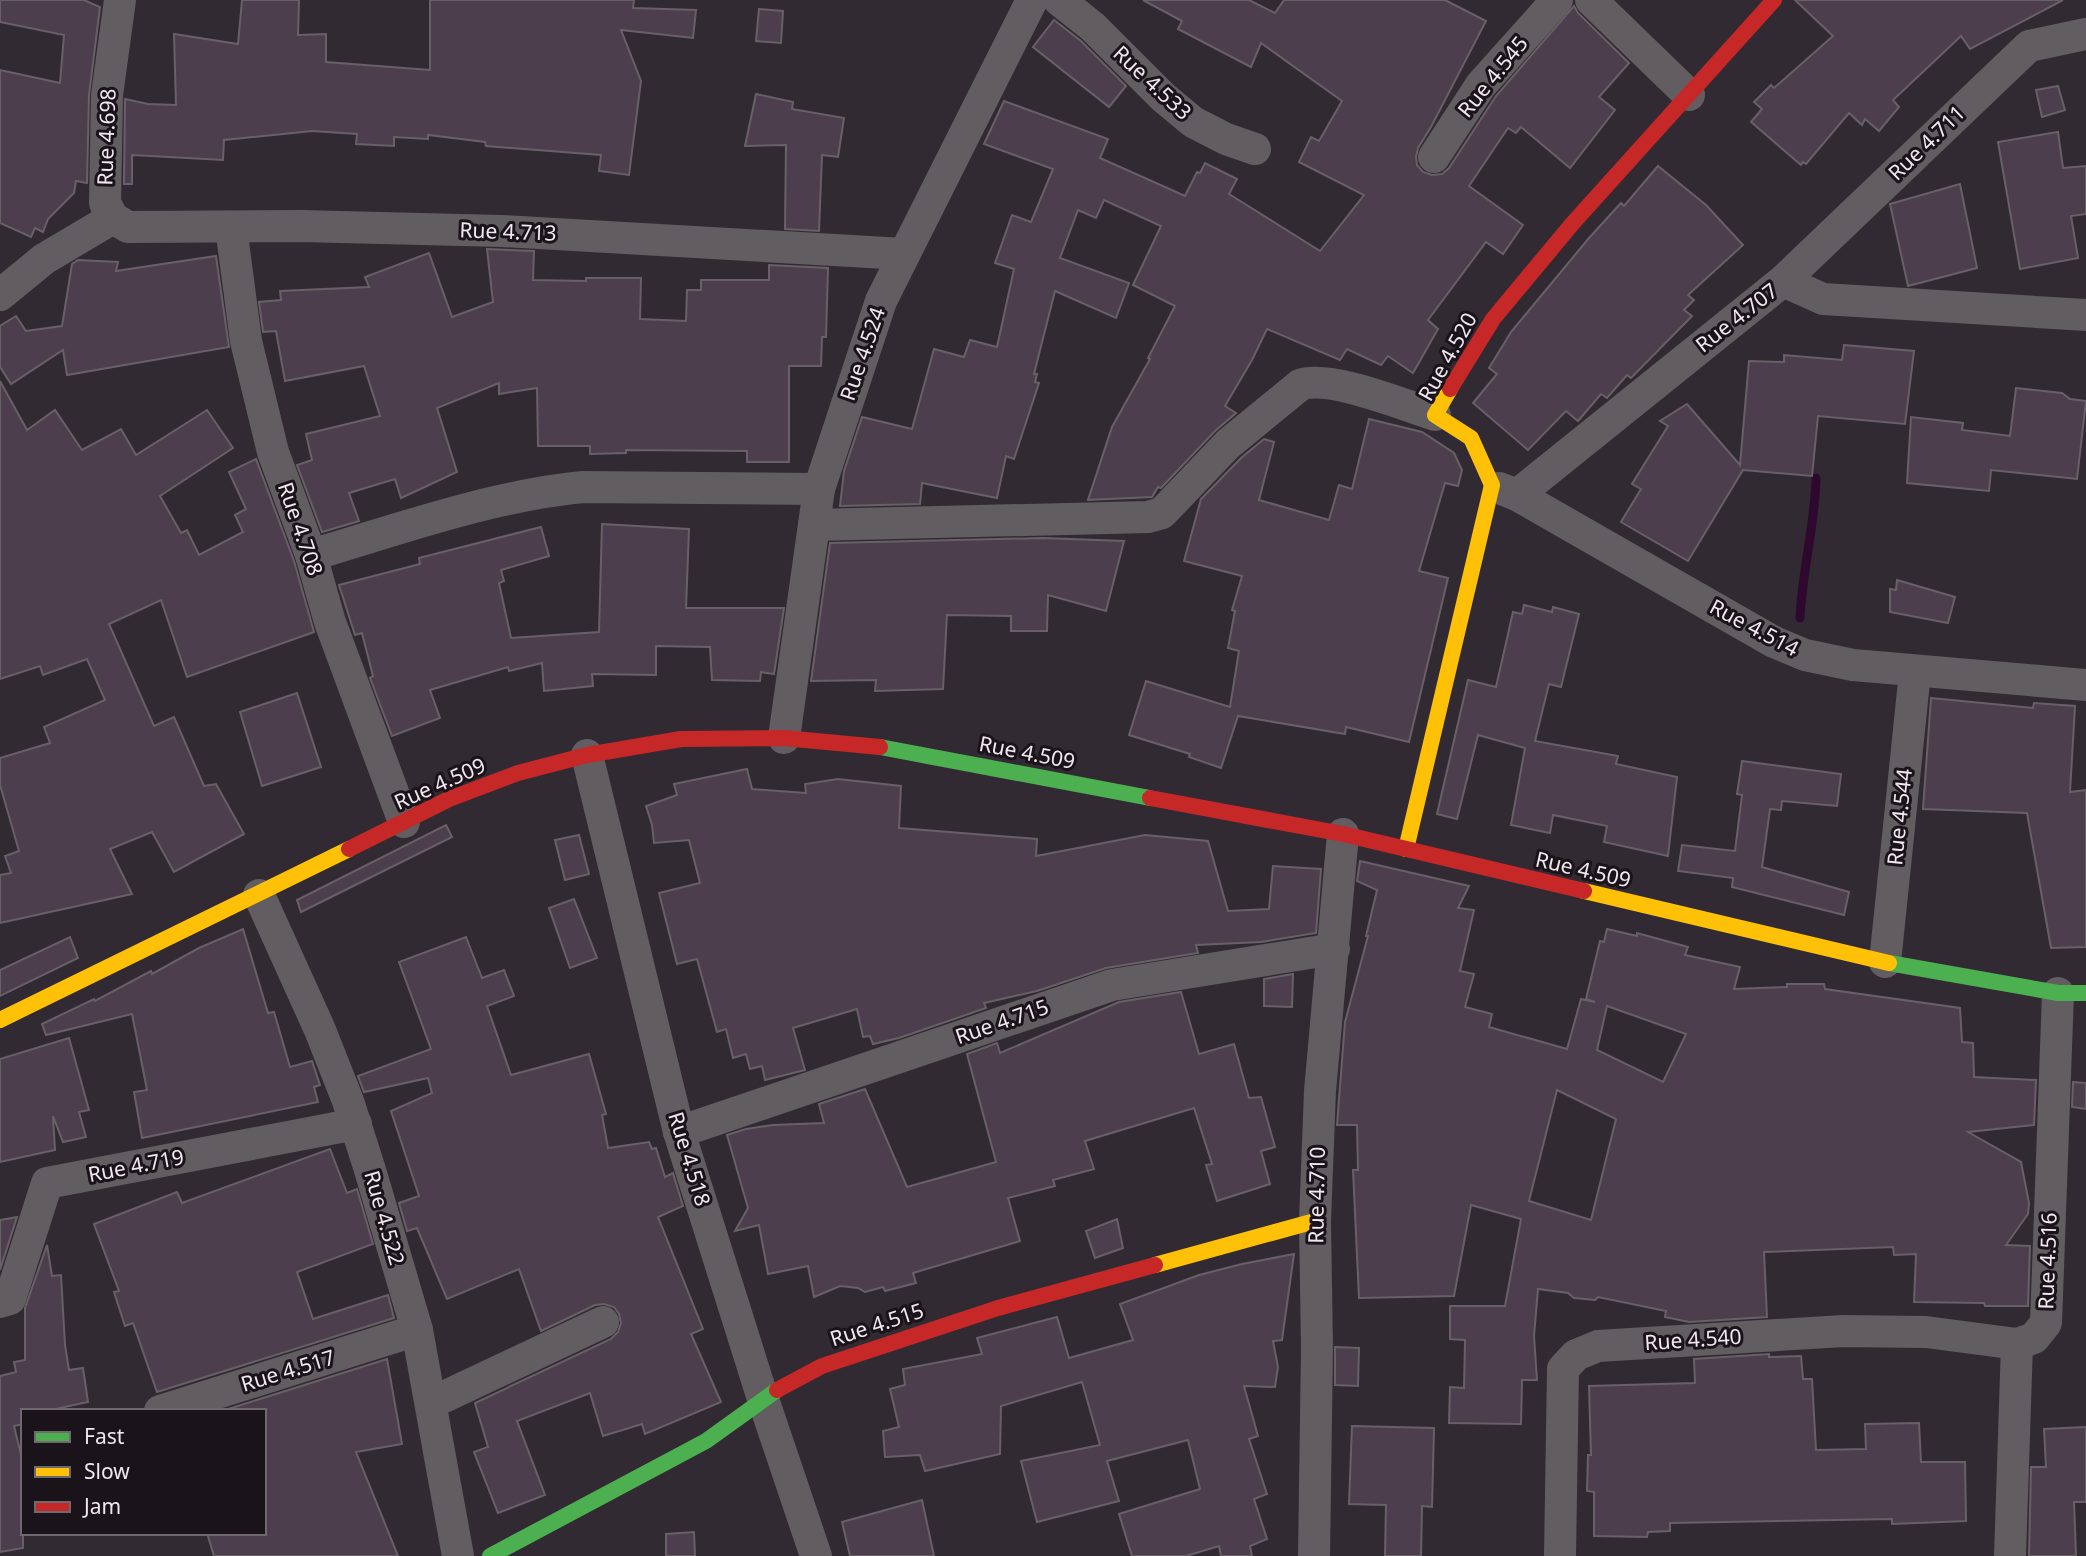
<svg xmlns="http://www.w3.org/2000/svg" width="2086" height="1556" viewBox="0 0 2086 1556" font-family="'Noto Sans',sans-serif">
  <rect width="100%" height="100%" fill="#322a32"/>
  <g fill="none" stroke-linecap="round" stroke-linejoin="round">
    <path stroke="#2f082e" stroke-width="9" d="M1800 618C1802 571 1815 525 1816 478"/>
  </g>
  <g fill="#4c3e4c" stroke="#686067" stroke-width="2" fill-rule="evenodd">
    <path d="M0 0H84L100 7 89 95 87 183 76 181 74 193 48 219 43 232 35 228 31 237 0 223V70L60 83 64 35 0 22Z"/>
    <path d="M242 0H299L298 35 326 34V62L430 70V0H634L633 8 696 10 693 38 621 30 641 81 629 175 599 171 601 155 486 146 485 142 428 135V139L394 137V146L356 144 357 134 312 131 224 140 223 160 132 155V184H124L125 99 148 104 176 105 174 34 238 44Z"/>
    <path d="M1143 0H1249L1275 13 1284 0H1445L1486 21 1431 127 1418 148 1416 157 1417 165 1423 172 1432 175 1442 174 1449 168 1496 96 1574 6 1578 13 1629 63 1599 97 1615 110 1570 168 1521 127 1516 133 1508 128 1469 186 1523 225 1503 254 1486 242 1428 320 1438 329 1413 373 1388 356 1381 365 1347 349 1340 360 1267 329 1252 360 1225 406 1236 413 1215 431 1161 488 1158 487 1152 497 1088 500 1112 427 1150 359 1148 358 1175 306 1133 285 1161 226 1104 200 1096 218 1078 210 1060 258 1129 283 1116 318 1055 291 1034 374H1037L1035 382 1039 383 1014 459 1006 456 997 498 922 483 920 504 840 506 844 471 862 417 912 429 934 349 964 357 970 340 997 347 1014 269 995 263 1012 215 1031 222 1053 169 984 144 1004 101 1108 139 1100 158 1185 196 1197 172 1200 173 1205 163 1237 179 1229 194 1320 251 1364 195 1299 162 1311 137 1319 141 1342 101 1261 43 1251 67 1178 29 1182 21Z"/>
    <path d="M1795 0H2063L1970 49 1961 36 1893 100 1899 107 1879 131 1865 119 1862 125 1849 113 1806 164 1803 162 1801 165 1751 122 1762 109 1754 102 1771 85 1774 88 1833 36Z"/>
    <path d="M759 9 783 11 781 43 756 41Z"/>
    <path d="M1054 20 1081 41 1126 86 1109 107 1033 47Z"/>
    <path d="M2058 86 2065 110 2042 117 2036 90Z"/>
    <path d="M756 94 793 102 792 109 844 118 838 157 822 155 819 231 785 229 786 145 745 146Z"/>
    <path d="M2058 132 2063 168 2086 166V214L2071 216 2078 258 2020 269 1998 142Z"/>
    <path d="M1658 166 1706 205 1743 245 1688 295 1694 300 1684 310 1692 316 1631 378 1627 375 1607 398 1601 394 1578 421 1566 411 1528 450 1473 403 1497 374 1489 368 1511 332 1589 238 1621 203 1624 206Z"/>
    <path d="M1960 184 1977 268 1908 286 1890 204Z"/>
    <path d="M487 249 534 251 533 280 586 281V278H641L640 319 686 321 687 290H701V280H769V265L828 268 826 337H822L821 366H789V462H747V451L626 450V453L590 454V446H538L537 388 499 394V383L437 408 457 472 401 498 395 479 349 493 359 521 322 532 297 465 312 460 306 434 380 416 364 366 285 381 276 331 263 332 259 302 281 300 280 291 369 287 365 277 429 253 452 317 493 302Z"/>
    <path d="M216 256 229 347 67 375 63 350 11 384 0 367V326L16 316 26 331 62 326 72 264 78 260 118 262 116 271Z"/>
    <path d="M1844 345 1914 351 1905 424 1818 416 1812 476 1743 470 1688 561 1621 522 1641 489 1632 484 1668 426 1660 421 1687 404 1740 465 1749 361 1784 362V355L1842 360Z"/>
    <path d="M0 381 27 430 55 410 82 450 121 429 136 455 207 410 233 448 160 496 181 533 187 530 199 555 243 532 235 515 246 509 229 472 256 459 294 561 314 632 187 677 161 600 109 624 154 726 174 717 204 786 216 784 244 834 174 872 152 832 110 849 132 894 0 923V875L11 873 5 856 19 851 0 785V758L50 743 44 727 105 700 87 659 43 675 40 666 0 679Z"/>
    <path d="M2016 388 2062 393 2070 399 2086 401 2077 479 1991 470 1989 491 1907 483 1911 417 1963 423 1962 430 2010 436Z"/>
    <path d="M1369 419 1422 432 1454 453 1462 470 1458 486 1445 483 1419 571 1448 578 1409 742 1346 727 1345 734 1238 716 1221 768 1189 757 1190 754 1129 735 1146 681 1230 707 1239 651 1228 648 1235 611 1232 610 1242 576 1184 561 1201 499 1241 458 1264 439 1274 442 1259 500 1329 520 1339 485 1352 489Z"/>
    <path d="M602 524 689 529 686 608H784L774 674 761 672 760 681 712 680 710 647 656 646V675L592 674 593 686 544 691 542 663 509 671 508 667 430 690 440 718 392 736 370 678 373 676 362 633 355 635 339 585 420 564 419 558 541 527 549 556 501 570 504 581 499 583 511 638 599 632Z"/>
    <path d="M1043 538 1124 541 1106 611 1048 595 1047 631H1011V616L947 615 943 689 875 691 876 680 811 681 830 543Z"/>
    <path d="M1897 580 1955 597 1948 623 1890 612V589L1896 590Z"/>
    <path d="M1524 605 1552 612 1553 607 1579 614 1561 687 1549 684 1535 741 1618 756 1616 764 1677 777 1668 856 1604 842 1607 826 1553 815 1550 833 1511 825 1525 748 1478 735 1457 819 1437 814 1468 680 1496 687 1513 612 1522 614Z"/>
    <path d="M297 693 321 767 262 786 240 712Z"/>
    <path d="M1931 698 2033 708 2034 703 2075 706 2070 792 2086 790V947L2051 948 2027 813 1923 809Z"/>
    <path d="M1742 761 1841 774 1837 806 1782 801 1781 810 1770 809 1762 867 1849 892 1844 915 1732 887 1733 878 1678 871 1682 845 1735 851 1742 795 1737 794Z"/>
    <path d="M747 769 752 789 806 793 805 784 838 779 901 786 899 828 1037 839 1036 856 1145 835 1208 841 1228 911 1269 909 1273 866 1321 869 1316 933 1261 942 1196 945 1198 953 1106 968 1037 991 984 1003 986 1008 899 1038 873 1044 870 1036 863 1037 857 1009 793 1028 805 1070 765 1080 762 1066 750 1069 746 1054 733 1058 726 1029 717 1032 697 959 677 964 659 893 700 883 689 840 654 843 652 825 646 806 677 795 674 784Z"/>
    <path d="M446 825 452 837 301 912 297 900Z"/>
    <path d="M579 835 589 874 565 880 555 840Z"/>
    <path d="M1360 861 1469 886 1458 908 1474 910 1460 971 1474 974 1465 1007 1492 1014 1489 1027 1567 1049 1581 999 1595 1002 1586 999 1600 941 1604 942 1607 929 1637 936V933L1688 947 1685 955 1740 967 1734 989 1787 987V984H1824L1825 989 1960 1008 1962 1042 1973 1043 1974 1077 2036 1080 2034 1125 1968 1132 2021 1162 2029 1203 2028 1214 2006 1245 2030 1246 2028 1306H1985L1984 1303 1914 1302 1916 1254 1894 1255 1893 1247 1764 1252 1767 1317 1689 1322 1665 1317 1666 1311 1598 1297 1595 1300 1574 1298 1568 1293 1538 1289 1534 1336 1537 1380H1522L1521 1424 1449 1423 1450 1387 1464 1388 1465 1340 1450 1339V1306H1505L1521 1219 1471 1205 1454 1296 1359 1298 1353 1170H1358L1357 1125H1337L1345 1022 1368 936H1366L1377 890 1357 881ZM1607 1006 1686 1034 1663 1082 1597 1050ZM1557 1090 1616 1119 1591 1220 1529 1201Z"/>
    <path d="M574 899 597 958 570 968 549 908Z"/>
    <path d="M243 929 268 1013 274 1012 290 1067 312 1061 320 1085 314 1087 318 1102 142 1138 134 1092 147 1090 132 1014 46 1035 42 1024 94 999 95 1001 151 971 152 974 199 948Z"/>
    <path d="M70 937 78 958 0 996V970Z"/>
    <path d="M466 937 482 978 504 970 514 996 487 1006 511 1075 589 1054 606 1114 602 1115 608 1148 649 1142 652 1149 656 1148 665 1177 673 1173 683 1206 658 1217 703 1329 691 1334 721 1402 645 1434 642 1424 603 1436 590 1393 517 1421 545 1495 498 1513 474 1452 488 1447 475 1403 611 1339 618 1332 621 1323 619 1314 614 1307 604 1304 595 1305 541 1331 519 1269 447 1299 417 1228 407 1231 399 1203 419 1196 391 1111 432 1093 428 1078 364 1092 358 1076 431 1049 399 962Z"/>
    <path d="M1293 974 1292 1007 1264 1006V979Z"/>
    <path d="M1181 992 1199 1054 1234 1044 1249 1098 1261 1097 1275 1147 1261 1151 1270 1184 1217 1201 1206 1165 1212 1164 1194 1108 1085 1141 1094 1169 1053 1180 1055 1186 1008 1198 1020 1241 913 1273 916 1283 885 1291 883 1287 865 1292 858 1288 840 1286 814 1297 808 1266 768 1274 759 1225 735 1231 748 1208 727 1135 746 1129 773 1125 824 1123 819 1104 865 1089 907 1187 996 1162 967 1054 997 1043 1000 1053 1119 1002Z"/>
    <path d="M69 1038 89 1110 79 1112 86 1137 63 1142 53 1116 55 1150 0 1162V1059Z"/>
    <path d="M2073 1082 2086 1083V1109L2072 1107Z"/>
    <path d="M330 1149 347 1193 357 1189 373 1244 297 1272 313 1319 388 1295 394 1318 157 1392 133 1323 125 1326 114 1292 119 1291 94 1224 177 1192 182 1203Z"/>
    <path d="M17 1217 0 1270V1220Z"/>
    <path d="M1117 1219 1123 1248 1095 1258 1086 1231Z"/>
    <path d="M47 1245 52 1276 61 1275 65 1345 69 1370 83 1368 88 1402 46 1411H23V1424L14 1426 23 1463V1548L0 1552V1376L16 1372 14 1362 25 1360V1308Z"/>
    <path d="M1294 1254 1282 1340 1273 1341 1278 1367 1275 1387 1244 1386 1258 1436 1249 1439 1267 1494 1254 1499 1267 1539 1250 1546 1252 1556H1221L1219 1546 1186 1556H1132L1119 1514 1200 1489 1188 1440 1107 1461 1119 1501 1037 1522 1021 1461 1100 1445 1082 1382 1001 1406 1000 1454 925 1471 920 1455 885 1457 883 1431 899 1427 890 1389 905 1385 903 1369 982 1354 977 1338 1057 1317 1069 1358 1133 1340 1120 1304 1199 1275 1242 1264Z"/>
    <path d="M1335 1347 1359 1348 1358 1386 1335 1385Z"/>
    <path d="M1769 1354V1357L1801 1356 1803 1379H1812L1816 1450 1866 1449 1865 1424 1919 1423 1921 1462H1965L1966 1521 1892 1524V1519L1670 1523V1531L1648 1532 1647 1537 1594 1536V1492L1587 1491 1588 1455H1591L1589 1386 1695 1383 1694 1359Z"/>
    <path d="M387 1359 402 1444 356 1452 398 1556H214L207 1533H264V1411H222Z"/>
    <path d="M1352 1426 1434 1428 1432 1507 1422 1506 1421 1556H1385L1386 1505 1349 1504Z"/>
    <path d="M2086 1427V1502H2074L2076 1556H2029L2031 1467H2046L2044 1429Z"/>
    <path d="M922 1500 934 1556H850L842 1522Z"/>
    <path d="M694 1532 695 1556H666V1534Z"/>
  </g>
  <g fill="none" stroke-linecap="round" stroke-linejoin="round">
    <g stroke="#625d61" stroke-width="32">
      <path d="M1059 0 1093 27 1163 97 1193 122 1226 139 1255 149"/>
      <path d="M1591 0 1689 95"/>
      <path d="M1434 157 1481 85 1557 0"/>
      <path d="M113 218 128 227 300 226 502 231 904 254"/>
      <path d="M231 227 246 341 273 452 311 555 330 622 404 822"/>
      <path d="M1783 281 2029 46 2086 34"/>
      <path d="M0 295 44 259 113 218 105 203 107 95 120 0"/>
      <path d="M1499 488 1517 495 1774 642 1805 655 1853 665 2086 685"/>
      <path d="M1517 495 1783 281 1823 299 2086 315"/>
      <path d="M814 525 1148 517 1162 513 1228 444 1300 385C1329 374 1404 405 1435 415"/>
      <path d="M311 555C400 529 490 496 583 487L819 489"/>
      <path d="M784 738 819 489 881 301 1032 0"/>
      <path d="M587 755 679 1132 763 1399 816 1556"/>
      <path d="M259 895 320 1030 348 1101 370 1170 417 1330 458 1556"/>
      <path d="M1885 962 1915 672"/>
      <path d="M679 1132 1112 985 1334 949"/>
      <path d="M0 1302 10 1299 47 1183 356 1124"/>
      <path d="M431 1403 603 1322"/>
      <path d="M160 1411 417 1330"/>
      <path d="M1314 1556 1317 1349 1315 1221 1320 1091 1343 834"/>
      <path d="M1560 1556 1563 1369 1576 1355 1598 1346 1843 1331 1926 1332 2017 1344"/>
      <path d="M2010 1556 2017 1344 2034 1338 2046 1323 2058 993"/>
    </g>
    <g stroke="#4caf50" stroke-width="16">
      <path d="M880 747 1150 798"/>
      <path d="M1889 963 2058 993H2086"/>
      <path d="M490 1556 706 1441 777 1390"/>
    </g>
    <g stroke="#ffc107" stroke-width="16">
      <path d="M1406 849 1492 485 1471 438 1435 415 1450 389"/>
      <path d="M1584 891 1889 963"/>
      <path d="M0 1020 349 849"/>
      <path d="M1155 1265 1315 1221"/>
    </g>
    <g stroke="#c62828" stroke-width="16">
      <path d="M1450 389 1493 319 1572 224 1774 0"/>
      <path d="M1150 798 1343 834 1584 891"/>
      <path d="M349 849 449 799 518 773 587 755 681 739 784 738 880 747"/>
      <path d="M777 1390 822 1366 998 1308 1155 1265"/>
    </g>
  </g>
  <g text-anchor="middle" stroke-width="6" stroke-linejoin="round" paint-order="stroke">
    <g font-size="21" fill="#f1e7f0" stroke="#1a1319">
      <text transform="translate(1493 77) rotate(-51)" y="7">Rue 4.545</text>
      <text transform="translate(1152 83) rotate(43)" y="7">Rue 4.533</text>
      <text transform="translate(107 137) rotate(-88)" y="7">Rue 4.698</text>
      <text transform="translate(1927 143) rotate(-44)" y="7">Rue 4.711</text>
      <text transform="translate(508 232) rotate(2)" y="7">Rue 4.713</text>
      <text transform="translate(1737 318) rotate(-38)" y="7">Rue 4.707</text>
      <text transform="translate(863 354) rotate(-71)" y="7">Rue 4.524</text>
      <text transform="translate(1448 357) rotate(-61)" y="7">Rue 4.520</text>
      <text transform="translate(300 529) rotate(71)" y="7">Rue 4.708</text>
      <text transform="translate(1754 628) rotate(28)" y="7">Rue 4.514</text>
      <text transform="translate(1027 753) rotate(11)" y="7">Rue 4.509</text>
      <text transform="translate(440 784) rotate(-24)" y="7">Rue 4.509</text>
      <text transform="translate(1900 817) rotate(-84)" y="7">Rue 4.544</text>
      <text transform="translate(1583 870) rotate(13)" y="7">Rue 4.509</text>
      <text transform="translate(1002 1022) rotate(-19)" y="7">Rue 4.715</text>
      <text transform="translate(689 1159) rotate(73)" y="7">Rue 4.518</text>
      <text transform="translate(136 1166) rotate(-11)" y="7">Rue 4.719</text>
      <text transform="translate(1317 1195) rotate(-89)" y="7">Rue 4.710</text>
      <text transform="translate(384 1218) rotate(74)" y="7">Rue 4.522</text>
      <text transform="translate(2048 1261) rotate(-88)" y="7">Rue 4.516</text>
      <text transform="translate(877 1325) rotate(-18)" y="7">Rue 4.515</text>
      <text transform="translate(1693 1340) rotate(-4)" y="7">Rue 4.540</text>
      <text transform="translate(288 1371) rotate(-17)" y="7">Rue 4.517</text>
    </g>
  </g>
  <rect x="21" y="1409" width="245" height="126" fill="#1a1319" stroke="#70686f" stroke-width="2"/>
  <rect x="35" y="1432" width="35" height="10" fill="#4caf50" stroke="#70686f" stroke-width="2"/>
  <text x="84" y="1444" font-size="21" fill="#f1e7f0">Fast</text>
  <rect x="35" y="1467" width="35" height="10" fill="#ffc107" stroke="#70686f" stroke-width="2"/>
  <text x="84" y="1479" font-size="21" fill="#f1e7f0">Slow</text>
  <rect x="35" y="1502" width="35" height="10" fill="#c62828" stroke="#70686f" stroke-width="2"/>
  <text x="84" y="1514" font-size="21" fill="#f1e7f0">Jam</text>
</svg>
